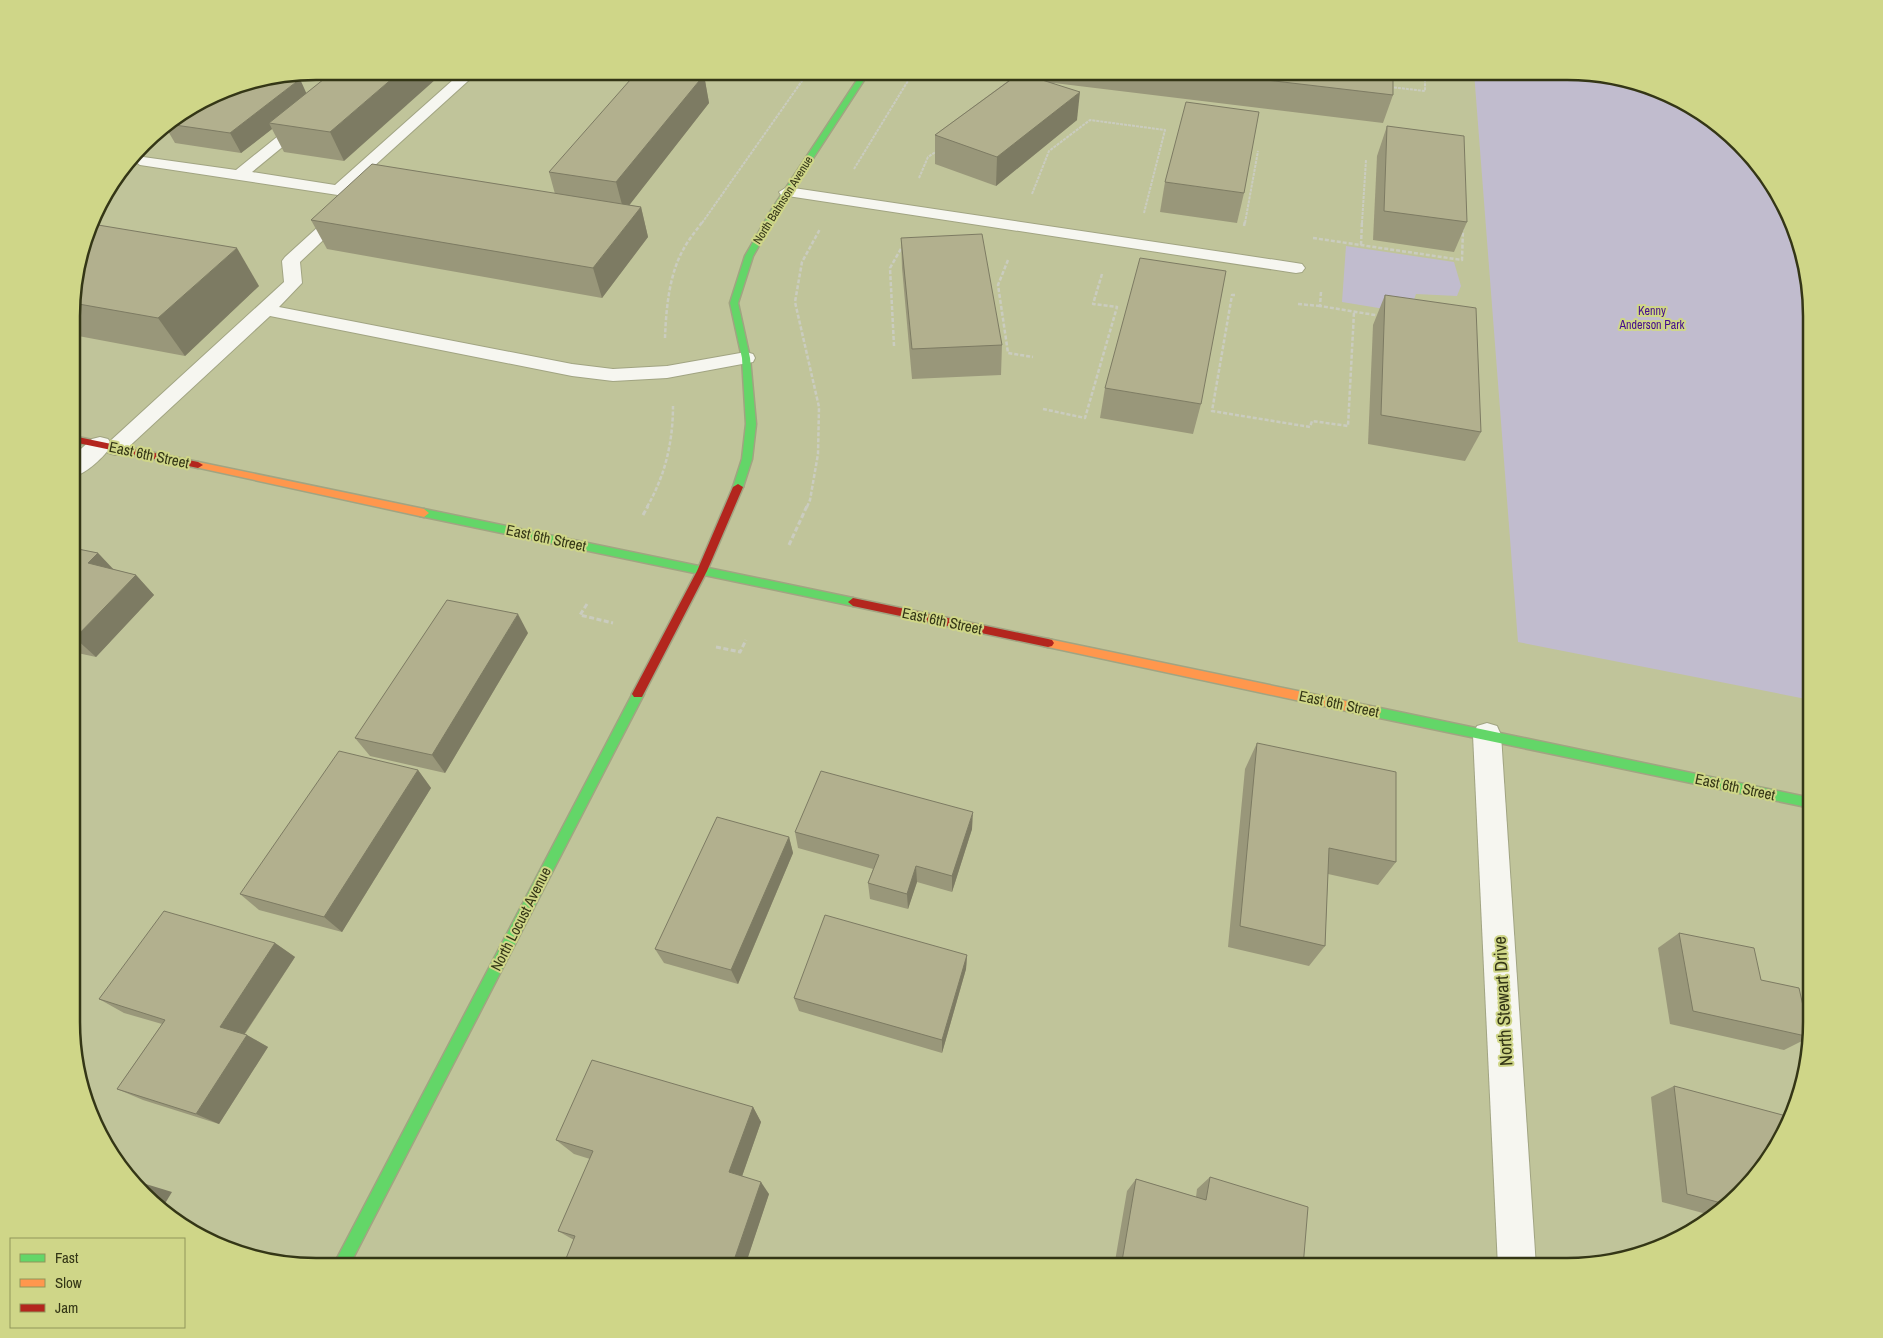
<svg xmlns="http://www.w3.org/2000/svg" width="1883" height="1338" viewBox="0 0 1883 1338" font-family="'Archivo Narrow',sans-serif">
  <rect width="100%" height="100%" fill="#c0c49a"/>
  <g fill="#c1bcce">
    <path d="M1474 72H1583L1646 84 1716 122 1751 155 1786 207 1811 300V700L1518 642Z"/>
    <path d="M1346 246 1454 262 1461 286 1457 296 1416 294 1409 313 1342 302Z"/>
  </g>
  <g fill="none" stroke-linecap="round" stroke-linejoin="round">
    <defs>
      <g id="lane">
        <path d="M463 71H479L351 187 370 191 372 194 300 262 302 283 279 307 572 364 613 369 667 366 746 352 753 354 755 358 753 362 667 378 613 381 572 376 270 316 122 453 115 455 108 453 105 448 108 443 284 282 282 261 285 257 351 197 140 165 133 160 136 156 236 170 298 120 303 119 310 123 308 126 252 172 335 185Z"/>
        <path d="M787 187 1296 263 1302 264 1305 268 1302 272 1296 273 781 195 779 192Z"/>
      </g>
      <g id="street">
        <path d="M100 437 108 439 112 445C104 457 87 473 73 477V456L92 439Z"/>
        <path d="M1487 723 1497 726 1501 735 1536 1267H1498L1473 735 1477 726Z"/>
      </g>
      <g id="fast">
        <path d="M863 71H870L780 209 753 256 738 303 750 358 756 424 752 459 743 487 738 490 735 489 733 487 742 459 746 424 742 358 730 303 745 256 772 209Z"/>
        <path d="M424 509 853 598 858 602 853 606 420 516 419 513Z"/>
        <path d="M638 689 642 691 644 694 349 1266H333L634 691Z"/>
        <path d="M1375 707 1811 798V808L1375 717 1371 715 1369 712 1371 709Z"/>
      </g>
      <g id="slow">
        <path d="M198 462 424 509 429 513 424 517 195 467 193 465Z"/>
        <path d="M1048 639 1375 707 1379 709 1381 712 1379 715 1375 717 1048 647 1044 646 1042 643 1044 640Z"/>
      </g>
      <g id="jam">
        <path d="M73 436 198 462 203 465 198 468 73 442Z"/>
        <path d="M738 484 743 487 707 571 642 697H634L632 694 697 571 733 487Z"/>
        <path d="M853 598 1048 639 1052 640 1054 643 1052 646 1048 647 853 606 848 602Z"/>
      </g>
    </defs>
    <use href="#lane" stroke="#a1a482" stroke-width="2"/>
    <use href="#street" stroke="#a1a482" stroke-width="2"/>
    <use href="#fast" stroke="#a1a482" stroke-width="3"/>
    <use href="#slow" stroke="#a1a482" stroke-width="3"/>
    <use href="#jam" stroke="#a1a482" stroke-width="3"/>
    <g stroke="#caccbf" stroke-width="2" stroke-dasharray="3 1" stroke-linecap="butt">
      <path d="M1390 87 1425 91V72"/>
      <path d="M854 169 914 71"/>
      <path d="M919 178 928 157 937 151"/>
      <path d="M1032 194 1049 151 1090 120 1165 130 1144 213"/>
      <path d="M702 223 809 71"/>
      <path d="M1245 223 1258 151"/>
      <path d="M1362 223 1366 160"/>
    </g>
    <g stroke="#caccbf" stroke-width="2.5" stroke-dasharray="4 2" stroke-linecap="butt">
      <path d="M1244 226 1245 221"/>
      <path d="M1313 238 1462 260 1463 229"/>
      <path d="M1361 245 1362 221"/>
      <path d="M1008 260 998 285 1008 353 1033 357"/>
      <path d="M1321 292 1320 306 1381 316"/>
      <path d="M1235 295H1232L1212 411 1310 427 1312 421 1348 426 1354 312"/>
      <path d="M1298 304 1320 306"/>
      <path d="M665 338C666 310 669 275 683 250 688 240 696 231 703 221"/>
      <path d="M894 346 890 268 902 247"/>
      <path d="M1043 409 1085 418 1117 307 1093 304 1102 274"/>
      <path d="M647 507C665 476 673 442 673 406"/>
      <path d="M807 507 810 500 818 454 819 407 795 302 802 262 820 229"/>
    </g>
    <g stroke="#caccbf" stroke-width="3" stroke-dasharray="5 2.5" stroke-linecap="butt">
      <path d="M643 515 648 506"/>
      <path d="M789 545 807 506"/>
      <path d="M587 604 580 615 613 623"/>
      <path d="M716 647 740 652 746 640"/>
    </g>
    <use href="#lane" fill="#f6f6f0" fill-rule="evenodd"/>
    <use href="#street" fill="#f6f6f0" fill-rule="evenodd"/>
    <use href="#fast" fill="#63d668" fill-rule="evenodd"/>
    <use href="#slow" fill="#ff974d" fill-rule="evenodd"/>
    <use href="#jam" fill="#b3261e" fill-rule="evenodd"/>
  </g>
  <g fill="#99977a">
    <path d="M334 71 344 161 284 152 272 129 241 153 175 143 165 126 222 90 307 93Z"/>
    <path d="M744 71H773L770 75Z"/>
    <path d="M975 72H1393V95L1383 123 1054 83 1077 120 996 186 935 164V135L1012 78 975 74Z"/>
    <path d="M704 75 709 103 629 205 641 207 648 237 602 298 327 249 311 220 555 194 549 172Z"/>
    <path d="M1387 126 1467 222 1454 252 1373 240 1377 156Z"/>
    <path d="M1165 182 1244 193 1237 223 1160 212Z"/>
    <path d="M901 238 1002 345 1001 375 912 379 902 268Z"/>
    <path d="M73 284 259 286 185 356 73 335Z"/>
    <path d="M1385 295 1481 432 1465 461 1368 444 1373 325Z"/>
    <path d="M1105 388 1201 404 1193 434 1100 418Z"/>
    <path d="M73 548 98 553 112 569 136 575 154 595 96 657 73 652Z"/>
    <path d="M528 633 445 773 370 756 355 738Z"/>
    <path d="M1257 743 1396 862 1378 885 1328 874 1325 946 1309 966 1228 947 1245 769Z"/>
    <path d="M418 770 431 788 342 932 259 910 240 894Z"/>
    <path d="M972 829 952 892 917 882 908 909 870 899 868 883 873 869 798 848 795 832Z"/>
    <path d="M789 837 793 853 738 984 664 963 655 949Z"/>
    <path d="M1679 933 1810 1037 1784 1050 1670 1024 1658 948Z"/>
    <path d="M275 943 295 957 245 1034 268 1047 219 1124 143 1100 117 1089 162 1024 124 1013 99 999Z"/>
    <path d="M967 955 966 969 942 1053 799 1011 794 998Z"/>
    <path d="M1674 1086 1761 1171 1728 1206 1714 1216 1662 1202 1651 1097Z"/>
    <path d="M753 1107 761 1122 742 1176 769 1194 745 1266H563L574 1240 558 1231 590 1159 574 1154 556 1140Z"/>
    <path d="M1210 1177 1303 1267H1114L1127 1191 1136 1179 1196 1197 1197 1189Z"/>
  </g>
  <g fill="#7d7b63">
    <path d="M401 71H445L344 161 330 132Z"/>
    <path d="M704 75 709 103 624 212 616 182Z"/>
    <path d="M300 79 309 99 269 123 272 129 241 153 230 133Z"/>
    <path d="M1080 92 1077 120 996 186 997 157Z"/>
    <path d="M641 207 648 237 602 298 593 268Z"/>
    <path d="M237 248 259 286 185 356 158 318Z"/>
    <path d="M98 553 117 573 88 563Z"/>
    <path d="M136 575 154 595 96 657 75 638Z"/>
    <path d="M518 614 528 633 445 773 432 755Z"/>
    <path d="M418 770 431 788 342 932 324 917Z"/>
    <path d="M973 812 972 829 952 892V876Z"/>
    <path d="M789 837 793 853 738 984 731 970Z"/>
    <path d="M916 866 917 882 908 909 907 894Z"/>
    <path d="M275 943 295 957 241 1039 220 1027Z"/>
    <path d="M967 955 966 969 942 1053V1040Z"/>
    <path d="M247 1035 268 1047 219 1124 196 1114Z"/>
    <path d="M753 1107 761 1122 739 1185 729 1172Z"/>
    <path d="M136 1181 172 1192 161 1210Z"/>
    <path d="M761 1182 769 1194 745 1266H732Z"/>
  </g>
  <g fill="#b2b08e" stroke="#7d7b63">
    <path d="M334 71H401L330 132 269 123Z"/>
    <path d="M638 71H680L704 75 616 182 549 172Z"/>
    <path d="M1198 72H1393V95Z"/>
    <path d="M1020 73 1080 92 997 157 935 135Z"/>
    <path d="M287 77 300 79 230 133 168 124 222 90Z"/>
    <path d="M1186 102 1259 112 1244 193 1165 182Z"/>
    <path d="M1387 126 1464 136 1467 222 1384 211Z"/>
    <path d="M372 164 641 207 593 268 311 220Z"/>
    <path d="M92 224 237 248 158 318 73 303V284Z"/>
    <path d="M982 234 1002 345 912 349 901 238Z"/>
    <path d="M1140 258 1226 271 1201 404 1105 388Z"/>
    <path d="M1385 295 1476 308 1481 432 1381 415Z"/>
    <path d="M73 548 98 553 88 563 136 575 75 638H73Z"/>
    <path d="M447 600 518 614 432 755 355 738Z"/>
    <path d="M1257 743 1396 772V862L1329 848 1325 946 1240 926Z"/>
    <path d="M339 751 418 770 324 917 240 894Z"/>
    <path d="M821 771 973 812 952 876 916 866 907 894 868 883 879 855 795 832Z"/>
    <path d="M717 817 789 837 731 970 655 949Z"/>
    <path d="M164 911 275 943 220 1027 247 1035 196 1114 117 1089 165 1020 99 999Z"/>
    <path d="M825 915 967 955 942 1040 794 998Z"/>
    <path d="M1679 933 1754 948 1761 980 1799 988 1810 1037 1693 1011Z"/>
    <path d="M592 1060 753 1107 729 1172 761 1182 732 1266H563L575 1236 558 1231 593 1151 556 1140Z"/>
    <path d="M1674 1086 1790 1117 1761 1171 1729 1205 1687 1194Z"/>
    <path d="M1210 1177 1308 1207 1303 1267H1121L1136 1179 1206 1200Z"/>
  </g>
  <g text-anchor="middle" stroke-width="4" stroke-linejoin="round" paint-order="stroke">
    <g font-size="12" fill="#343616" stroke="#cfd688">
      <text transform="translate(783 200) rotate(-58)" y="4">North Bahnson Avenue</text>
    </g>
    <g font-size="12" fill="#430b8e" stroke="#cfd688">
      <text x="1652" y="315">Kenny<tspan x="1652" dy="14">Anderson Park</tspan></text>
    </g>
    <g font-size="15" fill="#343616" stroke="#cfd688">
      <text transform="translate(149 455) rotate(12)" y="5">East 6th Street</text>
      <text transform="translate(546 538) rotate(12)" y="5">East 6th Street</text>
      <text transform="translate(942 621) rotate(12)" y="5">East 6th Street</text>
      <text transform="translate(1339 704) rotate(12)" y="5">East 6th Street</text>
      <text transform="translate(1735 787) rotate(12)" y="5">East 6th Street</text>
      <text transform="translate(521 919) rotate(-63)" y="5">North Locust Avenue</text>
    </g>
    <g font-size="18" fill="#343616" stroke="#cfd688">
      <text transform="translate(1503 1001) rotate(-93)" y="6">North Stewart Drive</text>
    </g>
  </g>
  <path d="M0 0H1883V1338H0ZM316 80H1567A236 236 0 0 1 1803 316V1022A236 236 0 0 1 1567 1258H316A236 236 0 0 1 80 1022V316A236 236 0 0 1 316 80Z" fill="#cfd688" fill-rule="evenodd"/>
  <path fill="none" stroke="#343616" stroke-width="2.5" d="M316 80H1567A236 236 0 0 1 1803 316V1022A236 236 0 0 1 1567 1258H316A236 236 0 0 1 80 1022V316A236 236 0 0 1 316 80Z"/>
  <rect x="10" y="1238" width="175" height="90" fill="#cfd688" stroke="#91965a"/>
  <rect x="20" y="1254" width="25" height="8" fill="#63d668" stroke="#91965a"/>
  <text x="55" y="1263" font-size="15" fill="#343616">Fast</text>
  <rect x="20" y="1279" width="25" height="8" fill="#ff974d" stroke="#91965a"/>
  <text x="55" y="1288" font-size="15" fill="#343616">Slow</text>
  <rect x="20" y="1304" width="25" height="8" fill="#b3261e" stroke="#91965a"/>
  <text x="55" y="1313" font-size="15" fill="#343616">Jam</text>
</svg>
